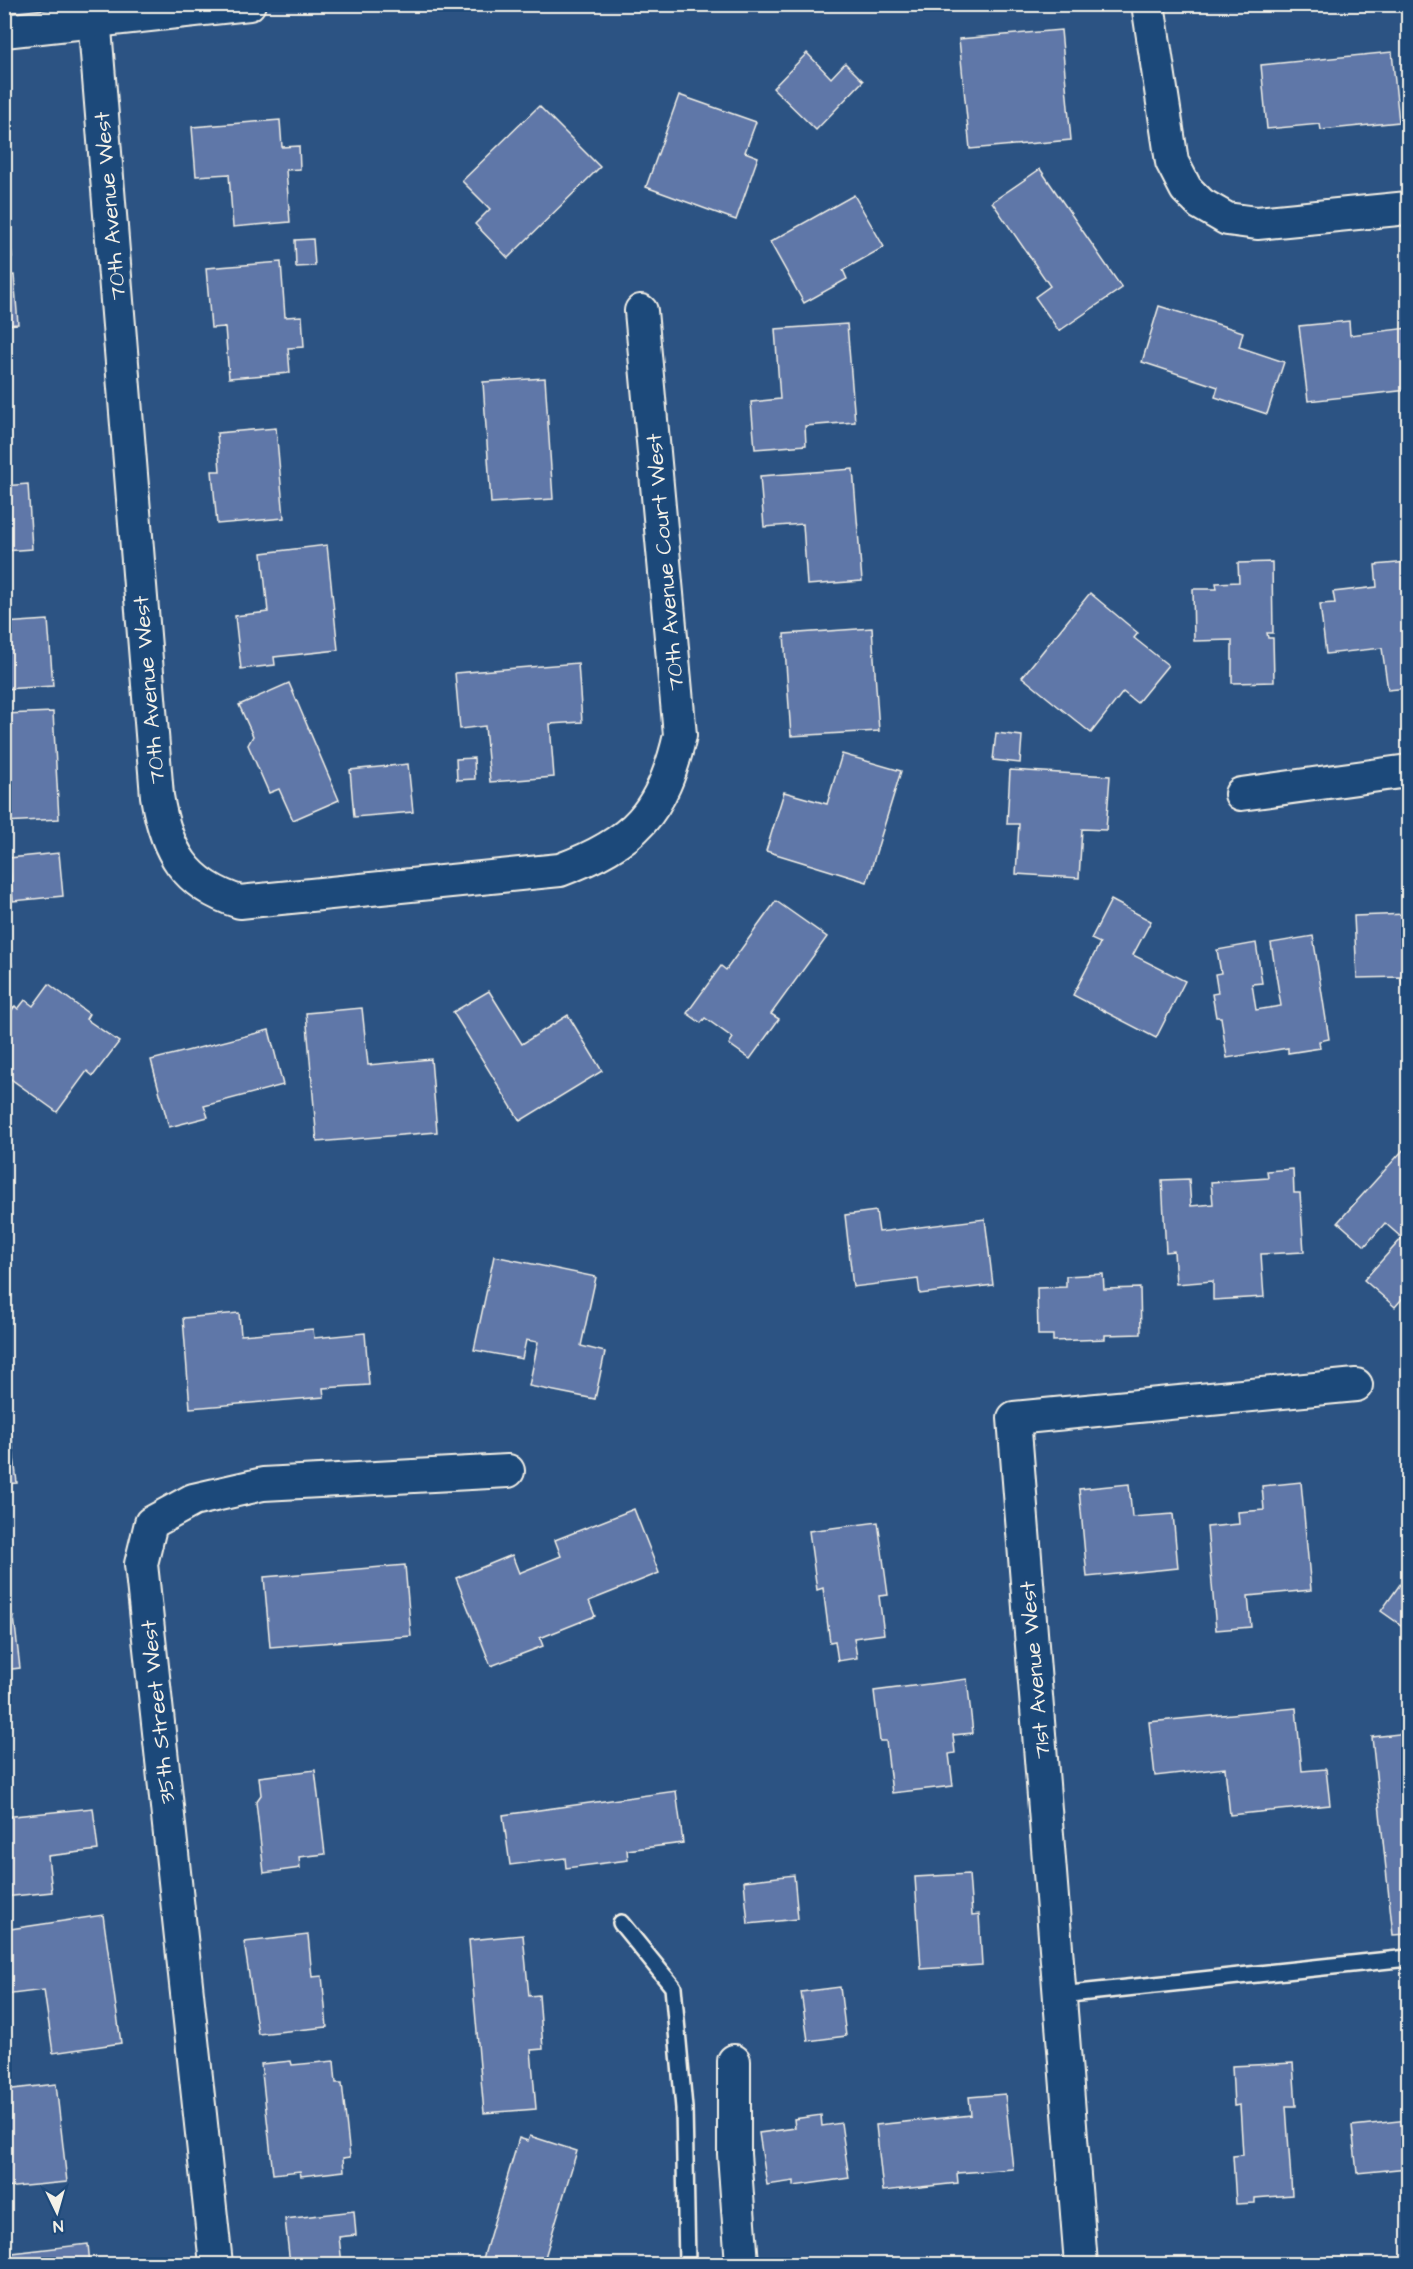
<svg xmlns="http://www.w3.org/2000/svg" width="1413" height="2269" viewBox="0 0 1413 2269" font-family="'Architects Daughter',sans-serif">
  <rect width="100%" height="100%" fill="#2c5383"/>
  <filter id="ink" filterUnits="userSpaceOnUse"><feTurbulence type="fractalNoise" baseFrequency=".0167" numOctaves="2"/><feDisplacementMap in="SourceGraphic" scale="12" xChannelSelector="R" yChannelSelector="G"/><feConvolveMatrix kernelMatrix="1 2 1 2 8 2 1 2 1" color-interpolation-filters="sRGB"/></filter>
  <g filter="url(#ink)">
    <g fill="#5e77a8" stroke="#f4f1e8" stroke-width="1.5">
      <path d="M1061 30 1071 140 970 149 959 39Z"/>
      <path d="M1392 52 1399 122 1321 130 1320 124 1267 129 1261 65Z"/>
      <path d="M807 53 831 78 845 63 863 81 816 130 773 88Z"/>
      <path d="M679 95 756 122 745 152 758 157 736 220 646 187Z"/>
      <path d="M539 106 600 167 508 258 475 224 490 209 462 181Z"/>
      <path d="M280 120 282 147 299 146 300 169 286 170 290 222 233 227 229 174 196 176 192 127Z"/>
      <path d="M1040 169 1122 288 1059 331 1035 297 1050 286 992 202Z"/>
      <path d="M854 195 884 247 843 270 847 279 804 303 770 242Z"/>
      <path d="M4 208H7L12 257H4Z"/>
      <path d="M313 239 315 266 296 267 295 240Z"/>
      <path d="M281 262 285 317 302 316 304 347 288 348 290 373 229 378 225 327 211 328 206 268Z"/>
      <path d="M14 275 18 324 4 325V276Z"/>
      <path d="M1159 306 1243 332 1239 347 1284 362 1267 414 1215 397 1218 387 1142 362Z"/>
      <path d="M1349 321 1350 335 1408 328V390L1308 401 1299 326Z"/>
      <path d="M847 324 855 422 805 426 806 445 755 449 751 402 780 399 775 329Z"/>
      <path d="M545 378 553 499 491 503 483 382Z"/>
      <path d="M276 428 284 518 217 524 212 471H220L217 433Z"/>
      <path d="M853 469 862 581 807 585 803 524 764 527 760 476Z"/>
      <path d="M28 484 32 549 4 551V486Z"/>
      <path d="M327 545 338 650 274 657 275 665 241 669 235 616 268 612 262 553Z"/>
      <path d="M1272 562 1273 633H1267L1268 638H1273L1274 682 1232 683V640L1194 641 1193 589H1217L1216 583 1239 582 1238 563Z"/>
      <path d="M1408 562V688L1388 690 1382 648 1326 654 1320 604 1335 603 1333 592 1377 587 1375 565Z"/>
      <path d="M1090 593 1138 633 1134 638 1168 665 1137 703 1123 692 1091 733 1022 677Z"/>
      <path d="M48 620 53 686 4 689V623Z"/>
      <path d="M872 628 879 731 791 736 784 634Z"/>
      <path d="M578 663 582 722 550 724 554 777 490 782 485 726 460 729 455 673Z"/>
      <path d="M289 683 339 800 293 820 279 789 269 793 248 745 253 736 239 705Z"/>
      <path d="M53 712 59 819 4 822V714Z"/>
      <path d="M996 733 1022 736 1020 763 993 760Z"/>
      <path d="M842 754 901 771 867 882 766 851 784 792 827 804Z"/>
      <path d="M474 758 475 779 457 780 456 759Z"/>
      <path d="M408 764 413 812 354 817 350 770Z"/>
      <path d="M1010 770 1110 776 1106 830 1082 829 1079 878 1016 874 1019 824H1007Z"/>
      <path d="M59 853 63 896 13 901 9 858Z"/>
      <path d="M1111 900 1151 921 1133 955 1185 981 1156 1038 1073 995 1100 943 1091 939Z"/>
      <path d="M776 901 827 937 771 1014 779 1019 750 1059 729 1044 733 1038 705 1018 701 1023 687 1013 721 966 726 970Z"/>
      <path d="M4 905 12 967H4Z"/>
      <path d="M1408 914V983L1402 984 1401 977 1357 978 1354 916Z"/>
      <path d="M1313 936 1329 1039 1319 1041 1320 1048 1288 1053V1048L1227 1058 1221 1017H1216L1212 994 1218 993 1215 974 1221 973 1217 950 1256 943 1262 983 1252 984 1256 1010 1281 1006 1271 943Z"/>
      <path d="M49 984 89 1014 86 1019 119 1042 93 1076 87 1071 57 1112 4 1074V1020L15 1006 18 1009 25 1000 33 1006Z"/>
      <path d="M489 991 522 1044 568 1015 602 1071 520 1121 453 1012Z"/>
      <path d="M362 1008 368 1065 431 1059 437 1132 317 1142 306 1013Z"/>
      <path d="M269 1030 283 1085 204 1106 208 1117 169 1127 151 1060Z"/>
      <path d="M1403 1150 1408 1155V1292L1395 1307 1364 1280 1402 1238 1385 1223 1365 1246 1338 1222Z"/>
      <path d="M1293 1169 1294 1193H1300L1304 1252 1261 1254 1264 1297 1213 1300V1281L1176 1284 1174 1251 1166 1252 1162 1180 1189 1179 1191 1206 1213 1204 1211 1182 1268 1178 1267 1171Z"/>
      <path d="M876 1211 879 1232 985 1219 993 1285 920 1294 918 1279 853 1287 845 1215Z"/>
      <path d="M494 1256 596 1277 581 1346 605 1352 595 1399 529 1386 538 1342 526 1340 522 1359 474 1350Z"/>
      <path d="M1103 1274 1104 1289 1140 1288 1141 1334 1105 1335V1339L1053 1341V1335H1038L1037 1288 1066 1287V1276Z"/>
      <path d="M239 1313 241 1335 313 1329 314 1338 365 1333 369 1385 323 1388 324 1397 190 1408 183 1318Z"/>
      <path d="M4 1423H10L17 1483 4 1484Z"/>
      <path d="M1301 1482 1311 1590 1248 1596 1251 1627 1216 1630 1207 1527 1239 1524 1238 1512 1264 1510 1262 1486Z"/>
      <path d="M1129 1484 1132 1517 1173 1514 1178 1568 1087 1577 1079 1489Z"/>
      <path d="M634 1509 659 1573 589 1601 595 1616 540 1638 543 1646 491 1666 456 1578 512 1555 519 1573 561 1556 555 1540Z"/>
      <path d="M878 1522 888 1595 879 1596 884 1634 854 1638 857 1658 838 1661 835 1641 830 1642 823 1588 817 1590 809 1531Z"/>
      <path d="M405 1565 411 1636 270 1647 264 1577Z"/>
      <path d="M1406 1576 1408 1577V1630L1381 1611Z"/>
      <path d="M4 1607 14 1617 20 1668 4 1670Z"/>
      <path d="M4 1670 9 1714 4 1715Z"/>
      <path d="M967 1679 973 1733 953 1735 955 1753 949 1754 953 1786 892 1793 886 1741H880L874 1691Z"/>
      <path d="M1296 1708 1302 1771 1326 1769 1330 1805 1230 1815 1225 1768 1155 1776 1149 1722Z"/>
      <path d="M1408 1733V1934L1393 1935 1372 1737Z"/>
      <path d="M315 1770 325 1854 299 1857 300 1868 264 1873 256 1802 261 1795 259 1777Z"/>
      <path d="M676 1791 683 1843 627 1850 628 1860 566 1868 565 1858 510 1865 503 1815Z"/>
      <path d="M93 1808 98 1850 48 1856 52 1892 4 1897V1817Z"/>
      <path d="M969 1874 972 1915 979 1914 982 1965 921 1969 915 1877Z"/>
      <path d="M794 1875 798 1919 748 1924 744 1881Z"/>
      <path d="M103 1915 121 2043 53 2053 44 1990 4 1995V1930Z"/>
      <path d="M308 1935 312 1977 322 1976 327 2027 258 2034 244 1942Z"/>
      <path d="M523 1935 529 1996 539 1995 543 2049 531 2050 536 2109 484 2113 469 1940Z"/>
      <path d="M840 1987 846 2036 808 2041 801 1992Z"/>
      <path d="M291 2061 292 2065 334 2061 336 2083H342L350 2157 343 2158 344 2171 301 2176 300 2171 273 2174 261 2064Z"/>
      <path d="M1293 2063 1296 2106H1286L1292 2195 1255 2198V2203L1236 2204 1233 2156 1243 2155 1240 2105 1234 2106 1232 2066Z"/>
      <path d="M56 2084 67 2182 4 2188V2090Z"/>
      <path d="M1005 2094 1013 2169 957 2173 958 2183 883 2191 876 2125 971 2115 969 2097Z"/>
      <path d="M821 2115 822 2126 841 2123 849 2178 794 2186V2181L767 2185 759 2133 795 2128 794 2119Z"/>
      <path d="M1408 2120V2168L1357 2173 1352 2126Z"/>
      <path d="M530 2136 577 2151 543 2264H491L482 2262 519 2138 528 2141Z"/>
      <path d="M354 2211 356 2235 339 2237 342 2264H290L285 2219Z"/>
      <path d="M88 2244 90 2264H4V2254Z"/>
    </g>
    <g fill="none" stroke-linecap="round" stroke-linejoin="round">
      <defs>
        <g id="service">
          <path d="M621 1923 673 1987 684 2108 687 2264"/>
          <path d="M1060 1995 1408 1958"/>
        </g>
        <g id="minor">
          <path d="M93 4 157 796C166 851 185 885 240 902L560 870C634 843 663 812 680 735L641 311"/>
          <path d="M1148 4 1172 162 1186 189 1201 204 1227 219 1257 223 1408 208"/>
          <path d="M4 31 249 4"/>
          <path d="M1241 794 1408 771"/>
          <path d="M734 2061V2154L742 2264"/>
          <path d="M216 2264 141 1564 151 1523 193 1500 263 1484 508 1471"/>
          <path d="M1081 2264 1014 1418 1356 1385"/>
        </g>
      </defs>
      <use href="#service" stroke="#f4f1e8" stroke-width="20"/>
      <use href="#minor" stroke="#f4f1e8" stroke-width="36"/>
      <use href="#service" stroke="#1f4a7a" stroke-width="15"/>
      <use href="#minor" stroke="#1f4a7a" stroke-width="32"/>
    </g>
  </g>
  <g text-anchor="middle" stroke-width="4.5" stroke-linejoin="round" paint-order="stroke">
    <g font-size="22" fill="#f4f1e8" stroke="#1f4a7a">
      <text transform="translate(109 206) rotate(-95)" y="8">70th Avenue West</text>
      <text transform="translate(664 562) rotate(-95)" y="8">70th Avenue Court West</text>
      <text transform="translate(148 690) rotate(-95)" y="8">70th Avenue West</text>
      <text transform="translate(1034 1670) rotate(-95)" y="8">71st Avenue West</text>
      <text transform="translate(157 1712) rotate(-96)" y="8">35th Street West</text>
    </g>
  </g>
  <rect width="1413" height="2269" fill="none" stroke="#1f4a7a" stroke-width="24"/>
  <rect x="12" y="12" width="1389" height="2245" fill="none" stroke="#f4f1e8" stroke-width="2" filter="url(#ink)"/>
  <g transform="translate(57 2212) rotate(175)" stroke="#1f4a7a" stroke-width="4.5" paint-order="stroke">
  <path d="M0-4.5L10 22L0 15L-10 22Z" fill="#f4f1e8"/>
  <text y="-9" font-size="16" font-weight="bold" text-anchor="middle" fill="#f4f1e8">N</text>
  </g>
</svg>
